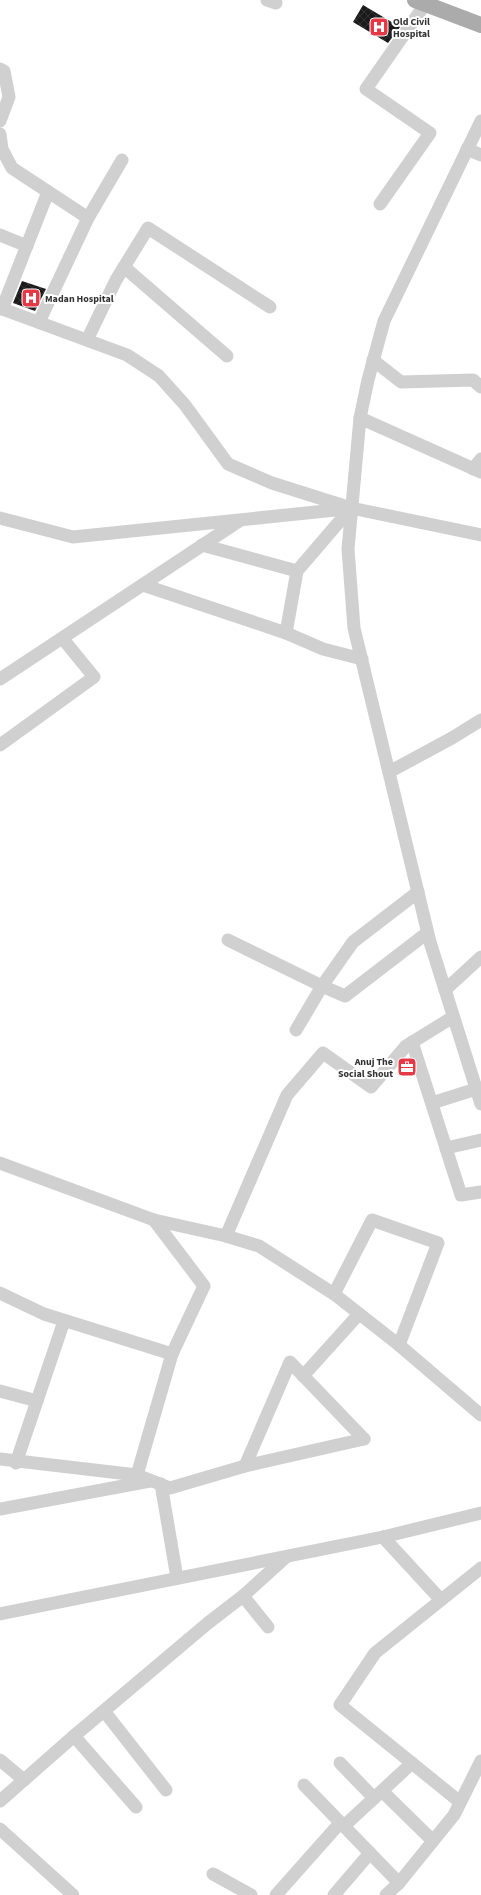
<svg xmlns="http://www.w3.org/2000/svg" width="481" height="1895" viewBox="0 0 481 1895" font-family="'Source Sans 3',sans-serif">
  <defs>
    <pattern id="building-cross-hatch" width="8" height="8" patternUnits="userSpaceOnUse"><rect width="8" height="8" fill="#1a1a1a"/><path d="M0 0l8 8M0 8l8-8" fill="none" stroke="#333"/></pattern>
  </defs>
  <rect width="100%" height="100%" fill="#fff"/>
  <g fill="url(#building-cross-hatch)">
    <path d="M363 5 400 27 388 43 353 22Z"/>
    <path d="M22 281 46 289 35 311 13 303Z"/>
  </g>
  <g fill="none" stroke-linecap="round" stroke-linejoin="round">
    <g stroke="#d0d0d0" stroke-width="13">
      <path d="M267 0 276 3"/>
      <path d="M0 69 4 71 9 97 0 121"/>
      <path d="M481 121 384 321 368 380 360 418 348 549 354 628 430 942 481 1104"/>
      <path d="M0 134 2 149 12 168 88 218"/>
      <path d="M467 149 481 155"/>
      <path d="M380 204 430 133 366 89 428 0"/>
      <path d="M0 235 27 246"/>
      <path d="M124 267 227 356"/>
      <path d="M0 308 127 355 159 376 185 405 228 464 272 483 351 508 481 535"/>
      <path d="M2 309 48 192"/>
      <path d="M39 322 88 218 122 160"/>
      <path d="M87 340 116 280 148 228 270 307"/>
      <path d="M373 360 401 382 473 380 481 387"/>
      <path d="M360 418 481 472"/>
      <path d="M473 469 481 459"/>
      <path d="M0 518 73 537 345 509"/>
      <path d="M202 545 297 571"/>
      <path d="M143 585 286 633 323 649 362 659"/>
      <path d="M286 633 297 571 351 508"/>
      <path d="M0 679 239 521"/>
      <path d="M0 745 94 677 63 639"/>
      <path d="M389 772 452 738 481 720"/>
      <path d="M228 940 322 986 345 996 427 933"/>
      <path d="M445 990 481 957"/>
      <path d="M296 1030 322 986 353 942 418 892"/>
      <path d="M412 1042 461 1195 481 1192"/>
      <path d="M432 1103 476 1089"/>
      <path d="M446 1148 481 1140"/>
      <path d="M0 1163 154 1220 226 1236 259 1246 334 1294 399 1345 481 1415"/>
      <path d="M226 1236 287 1095 323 1053 371 1087 406 1046 453 1017"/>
      <path d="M0 1293 44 1314 172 1354"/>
      <path d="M334 1294 372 1220 438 1243 399 1345"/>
      <path d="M303 1376 359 1314"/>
      <path d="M0 1391 37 1401"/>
      <path d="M0 1459 137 1475 170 1488 245 1466 364 1439"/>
      <path d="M16 1463 64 1321"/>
      <path d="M245 1466 290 1362 364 1439"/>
      <path d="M137 1475 172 1354 204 1286 154 1220"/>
      <path d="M161 1484 177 1578"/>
      <path d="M0 1509 150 1481"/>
      <path d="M383 1537 441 1600"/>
      <path d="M243 1596 268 1627"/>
      <path d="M0 1614 383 1537 481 1513"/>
      <path d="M104 1711 166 1790"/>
      <path d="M74 1736 136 1807"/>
      <path d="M0 1760 24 1780"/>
      <path d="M340 1763 374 1798"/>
      <path d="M304 1785 399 1883"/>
      <path d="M382 1791 433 1841"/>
      <path d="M0 1801 74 1736 208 1623 243 1596 286 1557"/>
      <path d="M460 1802 340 1705 375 1653 481 1568"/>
      <path d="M344 1826 412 1763"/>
      <path d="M0 1829 73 1895"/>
      <path d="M213 1874 251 1895"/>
      <path d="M276 1895 340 1823"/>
      <path d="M334 1895 370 1853"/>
      <path d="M386 1895 399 1883 454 1815 481 1761"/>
    </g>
    <path stroke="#ababab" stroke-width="16" d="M415 0 481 25"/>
  </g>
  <defs>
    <symbol id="hospital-square" viewBox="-11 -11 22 22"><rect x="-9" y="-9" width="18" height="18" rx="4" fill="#e63946" stroke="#fff"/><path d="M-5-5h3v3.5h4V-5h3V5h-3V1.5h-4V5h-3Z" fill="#fff"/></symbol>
    <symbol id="office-square" viewBox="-11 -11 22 22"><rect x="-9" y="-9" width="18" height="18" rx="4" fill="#e63946" stroke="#fff"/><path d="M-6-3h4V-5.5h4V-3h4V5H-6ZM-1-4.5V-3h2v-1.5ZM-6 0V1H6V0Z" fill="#fff"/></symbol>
  </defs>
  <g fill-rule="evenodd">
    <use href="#hospital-square" x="368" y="16" width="22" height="22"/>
    <use href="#hospital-square" x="20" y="287" width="22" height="22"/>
    <use href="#office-square" x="396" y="1056" width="22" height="22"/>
  </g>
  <g text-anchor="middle" stroke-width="4" stroke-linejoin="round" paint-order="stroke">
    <g font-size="10" font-weight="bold" fill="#333" stroke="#fff" text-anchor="start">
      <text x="393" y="25">Old Civil<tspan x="393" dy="12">Hospital</tspan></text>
      <text x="45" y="302">Madan Hospital</text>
      <text x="393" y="1065" text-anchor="end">Anuj The<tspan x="393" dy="12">Social Shout</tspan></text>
    </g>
  </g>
</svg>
